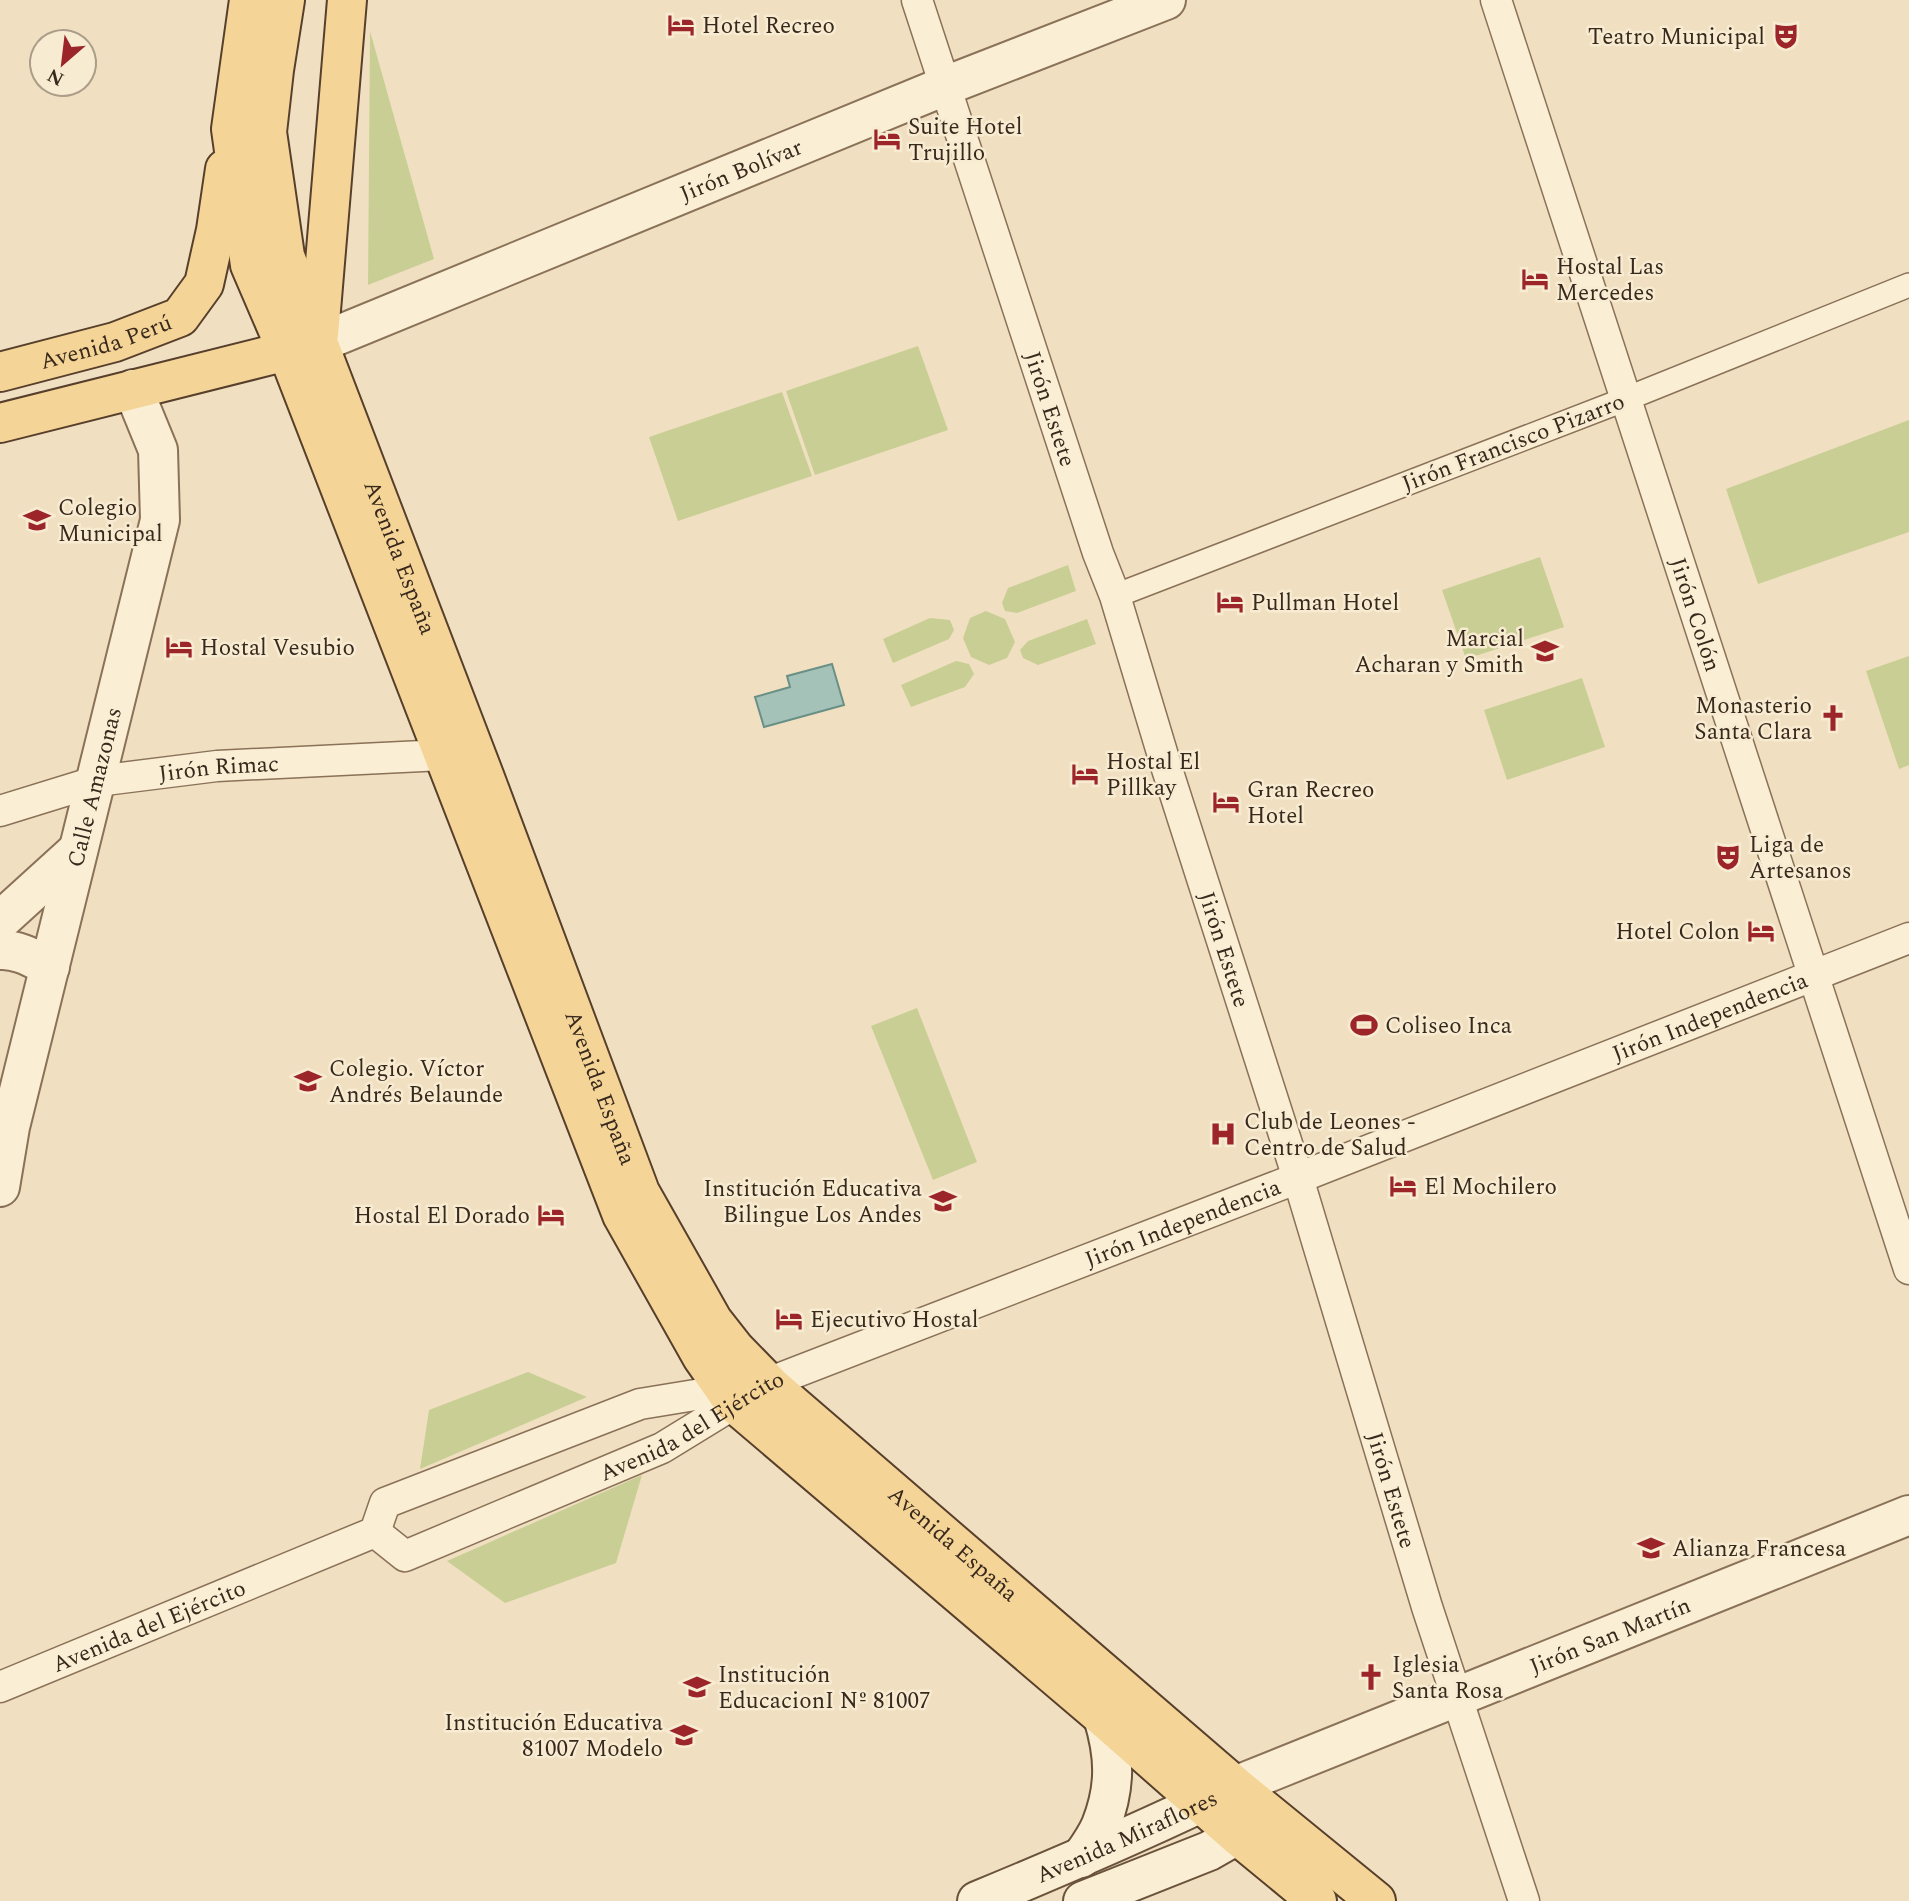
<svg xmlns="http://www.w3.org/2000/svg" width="1909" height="1901" viewBox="0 0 1909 1901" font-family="Spectral,serif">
  <rect width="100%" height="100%" fill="#f0e0c1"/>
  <g fill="#c9ce94">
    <path d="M370 31 434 259 368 285Z"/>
    <path d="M918 346 948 430 815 475 786 391Z"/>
    <path d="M782 392 812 476 678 521 649 437Z"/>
    <path d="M1909 420V532L1758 584 1726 489Z"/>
    <path d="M1540 557 1564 627 1466 659 1442 590Z"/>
    <path d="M1068 565 1076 591 1017 613 1005 611 1002 603 1008 588Z"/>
    <path d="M986 611 1005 619 1015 642 1007 658 989 665 971 657 963 638 970 618Z"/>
    <path d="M930 618 950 620 954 630 949 639 893 663 883 639Z"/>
    <path d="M1087 619 1096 644 1038 665 1023 658 1020 650 1028 641Z"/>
    <path d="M1909 656V765L1899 769 1866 671Z"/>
    <path d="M956 661 969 664 974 674 965 687 911 707 901 685Z"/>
    <path d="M1582 678 1605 747 1507 780 1484 710Z"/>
    <path d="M917 1008 977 1162 933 1180 871 1026Z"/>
    <path d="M528 1372 587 1397 420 1469 429 1410Z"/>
    <path d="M642 1475 616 1563 505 1603 447 1561Z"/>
  </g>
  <path fill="#a4c2b8" stroke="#6a9086" stroke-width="2" d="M832 664 844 705 764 727 755 697 790 687 787 676Z"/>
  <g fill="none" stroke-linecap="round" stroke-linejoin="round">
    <defs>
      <path id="pedestrian" d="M1115 596 1626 399 1909 285"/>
      <g id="minor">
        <path id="s1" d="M917 0 1098 553 1115 596 1167 769 1298 1178 1427 1607 1524 1901"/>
        <path id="s2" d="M1496 0 1909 1269"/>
        <path id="s3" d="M0 811 97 781 217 766 443 755"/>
        <path id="s4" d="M375 1532 405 1556 662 1448 768 1383 1298 1178 1909 938"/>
        <path id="s5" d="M0 1687 375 1532 385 1503 640 1404 744 1387"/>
      </g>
      <g id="tertiary">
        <path id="s6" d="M288 351 319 343 945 86 1166 0"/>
        <path d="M0 921 78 850"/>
        <path d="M0 950C18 949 34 959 50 967"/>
        <path id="s7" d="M0 1187 10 1127 160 520 158 450 133 389"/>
        <path id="s8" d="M1235 1786 1909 1515"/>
      </g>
      <g id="secondary">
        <path d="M1081 1858C1088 1848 1096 1837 1101 1825 1116 1787 1115 1756 1103 1717"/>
        <path id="s9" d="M977 1901C1062 1866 1146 1830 1228 1790"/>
        <path d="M1083 1901 1209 1851 1237 1835 1264 1816"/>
      </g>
      <g id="primary">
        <path d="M249 0 231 129 250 265 287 351 622 1215 702 1357 734 1403 1103 1717 1237 1835 1317 1901"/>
        <path id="s10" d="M285 0 274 70 267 132 285 256 485 778 640 1192 713 1321 735 1349 773 1388 1235 1786 1376 1901"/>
        <path d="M319 334 347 0"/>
        <path id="s11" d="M0 372 115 342 180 317 204 284 216 230 225 169"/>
        <path d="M0 423 287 351"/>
      </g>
    </defs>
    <use href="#pedestrian" stroke="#8a7158" stroke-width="26"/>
    <use href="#minor" stroke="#8a7158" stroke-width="33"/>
    <use href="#tertiary" stroke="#8a7158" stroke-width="42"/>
    <use href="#secondary" stroke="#6b523b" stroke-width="42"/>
    <use href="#primary" stroke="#573f2c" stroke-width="42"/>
    <use href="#pedestrian" stroke="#faeed4" stroke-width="23"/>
    <use href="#minor" stroke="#faeed4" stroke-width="30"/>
    <use href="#tertiary" stroke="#faeed4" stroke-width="38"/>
    <use href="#secondary" stroke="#faeed4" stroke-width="38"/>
    <use href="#primary" stroke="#f4d597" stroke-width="38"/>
  </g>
  <defs>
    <symbol id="hotel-bare" viewBox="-9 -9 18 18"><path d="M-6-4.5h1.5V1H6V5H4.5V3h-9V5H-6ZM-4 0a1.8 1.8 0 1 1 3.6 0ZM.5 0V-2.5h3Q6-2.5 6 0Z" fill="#9b2529" stroke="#f7ebd1" stroke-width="2.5" paint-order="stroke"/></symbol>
    <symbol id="theatre-bare" viewBox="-9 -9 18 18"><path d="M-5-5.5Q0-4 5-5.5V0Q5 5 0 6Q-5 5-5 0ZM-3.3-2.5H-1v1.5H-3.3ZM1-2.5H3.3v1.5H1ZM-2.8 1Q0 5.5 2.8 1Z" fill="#9b2529" stroke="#f7ebd1" stroke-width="2.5" paint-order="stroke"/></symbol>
    <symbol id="school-bare" viewBox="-9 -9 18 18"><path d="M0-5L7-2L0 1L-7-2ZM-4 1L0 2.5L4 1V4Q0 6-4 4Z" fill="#9b2529" stroke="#f7ebd1" stroke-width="2.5" paint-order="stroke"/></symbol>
    <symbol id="church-bare" viewBox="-9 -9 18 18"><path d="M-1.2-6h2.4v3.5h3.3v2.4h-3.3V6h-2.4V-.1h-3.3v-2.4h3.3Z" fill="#9b2529" stroke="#f7ebd1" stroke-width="2.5" paint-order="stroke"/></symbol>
    <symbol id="stadium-bare" viewBox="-9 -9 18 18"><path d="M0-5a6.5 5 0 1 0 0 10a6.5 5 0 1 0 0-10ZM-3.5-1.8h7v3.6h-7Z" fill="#9b2529" stroke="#f7ebd1" stroke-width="2.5" paint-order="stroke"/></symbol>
    <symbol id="hospital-bare" viewBox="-9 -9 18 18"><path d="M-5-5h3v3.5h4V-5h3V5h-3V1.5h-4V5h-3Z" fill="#9b2529" stroke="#f7ebd1" stroke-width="2.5" paint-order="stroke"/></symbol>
  </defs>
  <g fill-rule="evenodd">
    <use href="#hotel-bare" x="662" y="6" width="38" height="38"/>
    <use href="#theatre-bare" x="1767" y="17" width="38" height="38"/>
    <use href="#hotel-bare" x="868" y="120" width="38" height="38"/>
    <use href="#hotel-bare" x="1516" y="260" width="38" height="38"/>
    <use href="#school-bare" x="18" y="501" width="38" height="38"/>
    <use href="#hotel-bare" x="1211" y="583" width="38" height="38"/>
    <use href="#hotel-bare" x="160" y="628" width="38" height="38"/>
    <use href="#school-bare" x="1526" y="632" width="38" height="38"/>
    <use href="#church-bare" x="1814" y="699" width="38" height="38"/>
    <use href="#hotel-bare" x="1066" y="755" width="38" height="38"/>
    <use href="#hotel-bare" x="1207" y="783" width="38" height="38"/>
    <use href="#theatre-bare" x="1709" y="838" width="38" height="38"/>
    <use href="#hotel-bare" x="1742" y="912" width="38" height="38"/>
    <use href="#stadium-bare" x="1345" y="1006" width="38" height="38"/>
    <use href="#school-bare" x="289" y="1062" width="38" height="38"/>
    <use href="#hospital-bare" x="1204" y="1115" width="38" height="38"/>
    <use href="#hotel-bare" x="1384" y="1167" width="38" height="38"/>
    <use href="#school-bare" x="924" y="1182" width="38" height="38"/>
    <use href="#hotel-bare" x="532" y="1196" width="38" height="38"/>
    <use href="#hotel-bare" x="770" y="1300" width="38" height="38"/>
    <use href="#school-bare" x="1632" y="1529" width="38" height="38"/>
    <use href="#church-bare" x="1352" y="1658" width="38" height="38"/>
    <use href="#school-bare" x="678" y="1668" width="38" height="38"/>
    <use href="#school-bare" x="665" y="1716" width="38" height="38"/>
  </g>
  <g text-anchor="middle" stroke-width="5" stroke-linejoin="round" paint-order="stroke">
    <g font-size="23" fill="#39291d" stroke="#f7ebd1" text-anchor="start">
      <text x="702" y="33">Hotel Recreo</text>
      <text x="1765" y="44" text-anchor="end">Teatro Municipal</text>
      <text x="908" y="134">Suite Hotel<tspan x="908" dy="26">Trujillo</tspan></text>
      <text x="1556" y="274">Hostal Las<tspan x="1556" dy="26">Mercedes</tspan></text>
      <text x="58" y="515">Colegio<tspan x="58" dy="26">Municipal</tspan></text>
      <text x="1251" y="610">Pullman Hotel</text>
      <text x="1524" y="646" text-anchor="end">Marcial<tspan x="1524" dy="26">Acharan y Smith</tspan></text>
      <text x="200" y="655">Hostal Vesubio</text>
      <text x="1812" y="713" text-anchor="end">Monasterio<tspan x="1812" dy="26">Santa Clara</tspan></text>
      <text x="1106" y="769">Hostal El<tspan x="1106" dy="26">Pillkay</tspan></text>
      <text x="1247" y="797">Gran Recreo<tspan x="1247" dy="26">Hotel</tspan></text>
      <text x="1749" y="852">Liga de<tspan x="1749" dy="26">Artesanos</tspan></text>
      <text x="1740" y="939" text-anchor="end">Hotel Colon</text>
      <text x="1385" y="1033">Coliseo Inca</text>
      <text x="329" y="1076">Colegio. Víctor<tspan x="329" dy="26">Andrés Belaunde</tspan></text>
      <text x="1244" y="1129">Club de Leones -<tspan x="1244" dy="26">Centro de Salud</tspan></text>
      <text x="1424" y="1194">El Mochilero</text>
      <text x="922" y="1196" text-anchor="end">Institución Educativa<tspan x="922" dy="26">Bilingue Los Andes</tspan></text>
      <text x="530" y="1223" text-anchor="end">Hostal El Dorado</text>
      <text x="810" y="1327">Ejecutivo Hostal</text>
      <text x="1672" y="1556">Alianza Francesa</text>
      <text x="1392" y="1672">Iglesia<tspan x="1392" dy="26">Santa Rosa</tspan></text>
      <text x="718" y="1682">Institución<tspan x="718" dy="26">EducacionI Nº 81007</tspan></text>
      <text x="663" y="1730" text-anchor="end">Institución Educativa<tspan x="663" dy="26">81007 Modelo</tspan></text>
    </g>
    <g font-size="23" fill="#39291d" stroke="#f7ebd1">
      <text dy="8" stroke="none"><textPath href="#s6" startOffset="488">Jirón Bolívar</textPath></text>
      <text dy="8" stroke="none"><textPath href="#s11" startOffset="110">Avenida Perú</textPath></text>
      <text dy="8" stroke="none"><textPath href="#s1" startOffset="430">Jirón Estete</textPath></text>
      <text transform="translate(1513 442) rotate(-21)" y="8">Jirón Francisco Pizarro</text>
      <text dy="8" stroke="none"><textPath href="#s10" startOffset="581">Avenida España</textPath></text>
      <text dy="8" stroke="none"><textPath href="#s2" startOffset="646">Jirón Colón</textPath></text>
      <text dy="8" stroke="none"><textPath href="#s3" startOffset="224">Jirón Rimac</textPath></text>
      <text dy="8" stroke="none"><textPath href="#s7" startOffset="411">Calle Amazonas</textPath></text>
      <text dy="8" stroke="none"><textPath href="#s1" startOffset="998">Jirón Estete</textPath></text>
      <text dy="8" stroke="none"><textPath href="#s4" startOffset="1452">Jirón Independencia</textPath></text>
      <text dy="8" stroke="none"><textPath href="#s10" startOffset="1148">Avenida España</textPath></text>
      <text dy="8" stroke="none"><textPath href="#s4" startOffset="886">Jirón Independencia</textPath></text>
      <text dy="8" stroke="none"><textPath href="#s4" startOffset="354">Avenida del Ejército</textPath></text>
      <text dy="8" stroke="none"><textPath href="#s1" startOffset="1564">Jirón Estete</textPath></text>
      <text dy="8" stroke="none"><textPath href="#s10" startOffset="1736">Avenida España</textPath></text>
      <text dy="8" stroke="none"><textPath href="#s5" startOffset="161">Avenida del Ejército</textPath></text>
      <text dy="8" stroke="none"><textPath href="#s8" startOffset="404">Jirón San Martín</textPath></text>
      <text dy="8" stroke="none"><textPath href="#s9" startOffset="163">Avenida Miraflores</textPath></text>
    </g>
  </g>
  <g transform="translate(63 63) rotate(208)"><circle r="33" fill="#f7ebd1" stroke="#ab9d89" stroke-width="2"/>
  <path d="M0-5L12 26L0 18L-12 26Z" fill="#9b2529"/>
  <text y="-10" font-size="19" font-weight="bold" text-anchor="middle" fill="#39291d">N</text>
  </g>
</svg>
